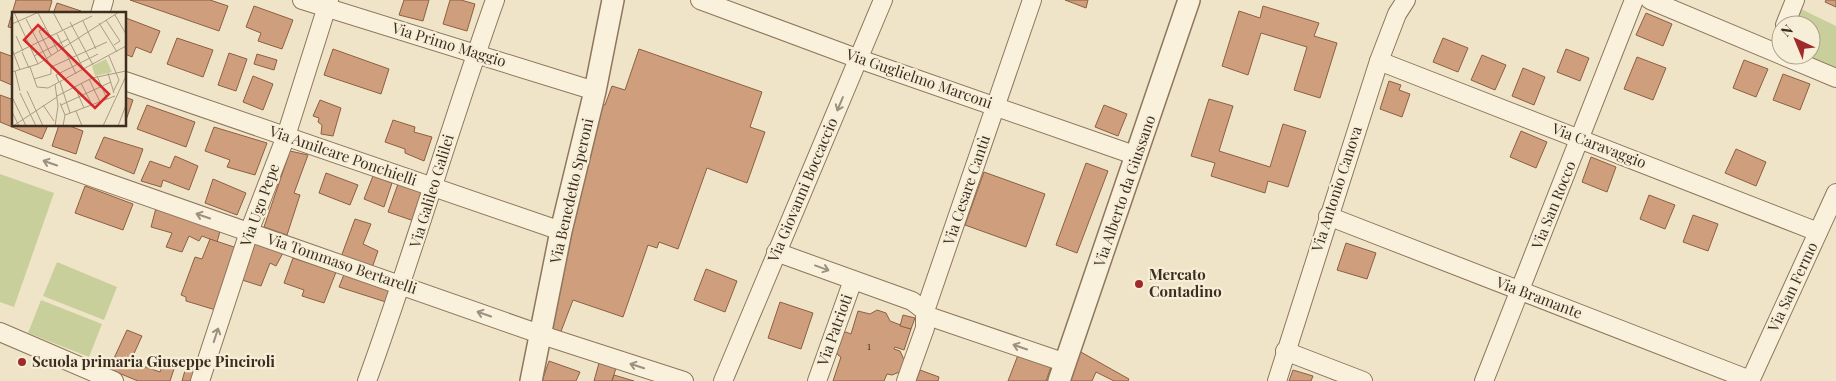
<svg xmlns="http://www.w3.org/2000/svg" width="1836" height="381" viewBox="0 0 1836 381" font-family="'Playfair Display',serif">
  <rect width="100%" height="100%" fill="#f0e4c8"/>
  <g fill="#c9cf9b">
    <path d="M1799 8 1836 26V70L1801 55H1811V25H1792Z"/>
    <path d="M0 174 54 193 14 307 0 302Z"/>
    <path d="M57 262 117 287 104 320 43 296Z"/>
    <path d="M41 300 102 324 89 357 28 333Z"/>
  </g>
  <g fill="#cf9f7d" stroke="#8d5f41">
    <path d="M16 0H51L52 1 48 14H14V28L8 27Z"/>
    <path d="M130 0H210L228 6 219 31Z"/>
    <path d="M404 0H429L423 21 399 15Z"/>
    <path d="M450 0H461L475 4 467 31 443 24Z"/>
    <path d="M1065 0H1088L1086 8Z"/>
    <path d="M1826 0H1836V7L1825 2Z"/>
    <path d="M57 3 81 11 80 14H53Z"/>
    <path d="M254 6 293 20 282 49 258 41 261 33 246 27Z"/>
    <path d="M1263 6 1319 23 1314 36 1337 43 1320 98 1294 90 1307 47 1261 33 1248 75 1222 66 1239 11 1260 18Z"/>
    <path d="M1646 13 1672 24 1663 46 1636 35Z"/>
    <path d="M126 18 160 31 151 53 136 47 132 57 125 54Z"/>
    <path d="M177 38 213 50 203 77 167 64Z"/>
    <path d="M1443 38 1468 48 1458 72 1433 62Z"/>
    <path d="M333 49 389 69 381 94 324 75Z"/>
    <path d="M639 49 762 92 750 127 765 132 747 183 707 168 678 249 659 242 657 248 648 245 623 317 573 300 560 334 553 332 547 321 597 103 605 105 612 86 625 90Z"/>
    <path d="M1566 49 1589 58 1580 81 1557 72Z"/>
    <path d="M0 52 14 57V86L0 80Z"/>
    <path d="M229 53 247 59 236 91 218 85Z"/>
    <path d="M257 54 277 60 274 70 254 64Z"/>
    <path d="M1482 55 1506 65 1495 90 1471 80Z"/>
    <path d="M1637 57 1666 68 1653 100 1624 89Z"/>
    <path d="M1744 60 1768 69 1756 97 1733 88Z"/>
    <path d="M1523 68 1545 77 1534 105 1512 96Z"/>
    <path d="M1783 74 1810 84 1800 110 1773 100Z"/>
    <path d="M253 76 273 84 263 110 243 102Z"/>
    <path d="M1389 81 1401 85 1399 90 1410 94 1402 117 1380 109Z"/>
    <path d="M0 95 14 100V125H48L42 139 0 122Z"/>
    <path d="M125 97 133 100 125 123Z"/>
    <path d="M1209 99 1233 106 1219 151 1270 167 1283 124 1306 131 1288 187 1268 181 1265 193 1211 176 1215 163 1191 156Z"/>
    <path d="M320 100 341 108 333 136 321 134 322 125 318 122 319 118 313 116Z"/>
    <path d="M147 105 195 122 186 147 137 129Z"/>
    <path d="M1104 105 1127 114 1118 136 1095 127Z"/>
    <path d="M393 120 415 127 414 132 432 137 424 161 405 153V149L385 142Z"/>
    <path d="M59 125H67L83 131 76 154 52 146Z"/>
    <path d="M214 127 267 143 255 175 227 167 230 160 205 151Z"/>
    <path d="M1521 131 1547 142 1536 168 1510 157Z"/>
    <path d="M104 137 143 149 134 174 95 158Z"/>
    <path d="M1736 149 1766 162 1756 186 1725 173Z"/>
    <path d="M290 151 308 155 294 193 300 195 287 235 264 227Z"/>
    <path d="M175 156 198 166 189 190 163 180 161 187 141 181 150 161 170 168Z"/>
    <path d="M1591 157 1616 167 1607 192 1582 182Z"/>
    <path d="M1086 163 1108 171 1077 253 1056 245Z"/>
    <path d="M984 172 1045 194 1026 247 965 225Z"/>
    <path d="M326 173 358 185 350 205 319 193Z"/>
    <path d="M373 176 392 183 384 207 364 199Z"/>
    <path d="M213 179 246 193 237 215 205 203Z"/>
    <path d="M398 184 427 193 414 221 388 212Z"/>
    <path d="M85 186 133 204 123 230 75 213Z"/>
    <path d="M1649 195 1675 205 1665 229 1640 219Z"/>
    <path d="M156 208 221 228 217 242 202 236 199 241 189 236 182 252 166 247 172 233 151 227Z"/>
    <path d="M1693 215 1718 224 1708 251 1683 242Z"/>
    <path d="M355 219 371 224 363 244 378 251 372 268 341 257Z"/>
    <path d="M210 239 240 249 219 311 186 301V297L181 295 195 257 202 259Z"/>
    <path d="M255 241 284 251 276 266 270 263 261 286 242 280Z"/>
    <path d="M1346 243 1376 253 1367 279 1337 270Z"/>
    <path d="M293 258 336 272 324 303 302 296 304 290 284 283Z"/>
    <path d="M706 269 737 281 725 312 694 300Z"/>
    <path d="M345 272 396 288 389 303 339 287Z"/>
    <path d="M780 302 813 313 801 349 768 338Z"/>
    <path d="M877 310 886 313 890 321 911 329 904 350 895 347 894 349 900 351 905 362 902 371 892 375 887 374 884 381H833L841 357 838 355 832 346 836 336 846 332 851 334 858 311 870 314Z"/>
    <path d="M903 315 915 318 911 329 900 326Z"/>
    <path d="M127 330 142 336 131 360 141 362 140 365 160 372 163 361 175 366 170 381H138L109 369Z"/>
    <path d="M1079 351 1129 379 1128 381H1114L1096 372 1092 381H1069Z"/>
    <path d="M1018 355 1051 367 1046 381H1008Z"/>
    <path d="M549 361 580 372 576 381H542Z"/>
    <path d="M599 363 616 368 612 381H594Z"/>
    <path d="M186 367 202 372 199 381H182Z"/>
    <path d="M920 370 939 377 938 381H916Z"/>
    <path d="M1293 370 1313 376 1311 381H1289Z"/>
    <path d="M614 375 634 381H612Z"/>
  </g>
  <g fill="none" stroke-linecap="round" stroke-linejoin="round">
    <defs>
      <g id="minor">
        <path d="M302 0 595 91"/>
        <path d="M700 0 859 59 1137 156"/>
        <path d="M1650 0 1836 78"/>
        <path d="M100 14 104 0"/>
        <path d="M1785 25 1795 0"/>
        <path d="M1379 61 1818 232"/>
        <path d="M125 81 561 231"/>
        <path d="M0 145 551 338 684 381"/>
        <path d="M1328 216 1750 380"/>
        <path d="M776 252 912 301 925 311"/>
        <path d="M925 315 1066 363"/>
        <path d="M0 332 114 381"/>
        <path d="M1285 351 1363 381"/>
        <path d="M200 381 249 232 286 136 329 0"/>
        <path d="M367 381C413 255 450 126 495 0"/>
        <path d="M723 381 883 0"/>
        <path d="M817 381 853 280"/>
        <path d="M906 381 925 328V311L1032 0"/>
        <path d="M1277 381 1379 61 1397 14 1406 0"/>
        <path d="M1484 381 1634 0"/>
        <path d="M1750 381 1836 193"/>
      </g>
      <g id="tertiary">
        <path d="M531 381 561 231 595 91 613 0"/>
        <path d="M1059 381 1189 0"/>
      </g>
    </defs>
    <use href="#minor" stroke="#8d765c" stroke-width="20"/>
    <use href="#tertiary" stroke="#8d765c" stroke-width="24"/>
    <use href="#minor" stroke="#faf1dc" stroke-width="18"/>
    <use href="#tertiary" stroke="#faf1dc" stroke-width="21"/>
  </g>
  <defs><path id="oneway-shaft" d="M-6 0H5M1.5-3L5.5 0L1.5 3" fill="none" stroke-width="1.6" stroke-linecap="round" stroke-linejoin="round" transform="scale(1.25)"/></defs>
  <g stroke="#9c907e">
    <use href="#oneway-shaft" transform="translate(840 104) rotate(113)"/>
    <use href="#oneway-shaft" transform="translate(50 163) rotate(-161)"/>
    <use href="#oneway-shaft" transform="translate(203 216) rotate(-161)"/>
    <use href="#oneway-shaft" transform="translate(822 268) rotate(20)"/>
    <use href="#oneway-shaft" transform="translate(484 314) rotate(-161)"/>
    <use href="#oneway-shaft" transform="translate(216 335) rotate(-72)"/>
    <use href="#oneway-shaft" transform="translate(1020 347) rotate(-161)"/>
    <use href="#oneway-shaft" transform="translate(637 366) rotate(-162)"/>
  </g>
  <g fill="#9e2a2b" stroke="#f7eed8" stroke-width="2">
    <circle cx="1139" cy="284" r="5"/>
    <circle cx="22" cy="362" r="5"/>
  </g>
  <g text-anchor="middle" stroke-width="4.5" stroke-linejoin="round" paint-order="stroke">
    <g font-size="12" fill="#624a37">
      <text x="869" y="350">1</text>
    </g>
    <g font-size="15" fill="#3d2e20" stroke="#f7eed8">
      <text transform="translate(449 45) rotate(17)" y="5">Via Primo Maggio</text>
      <text transform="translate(919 79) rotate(19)" y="5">Via Guglielmo Marconi</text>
      <text transform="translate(1599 146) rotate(21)" y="5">Via Caravaggio</text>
      <text transform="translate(343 156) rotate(19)" y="5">Via Amilcare Ponchielli</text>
      <text transform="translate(1337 189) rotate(-72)" y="5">Via Antonio Canova</text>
      <text transform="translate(803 190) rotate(-67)" y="5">Via Giovanni Boccaccio</text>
      <text transform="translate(967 190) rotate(-71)" y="5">Via Cesare Cantù</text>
      <text transform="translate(432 191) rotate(-73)" y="5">Via Galileo Galilei</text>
      <text transform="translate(572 191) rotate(-77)" y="5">Via Benedetto Speroni</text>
      <text transform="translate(1125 191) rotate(-71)" y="5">Via Alberto da Giussano</text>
      <text transform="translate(260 205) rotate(-70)" y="5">Via Ugo Pepe</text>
      <text transform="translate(1554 205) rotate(-68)" y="5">Via San Rocco</text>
      <text transform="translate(342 264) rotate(19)" y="5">Via Tommaso Bertarelli</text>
      <text transform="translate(1793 287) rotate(-65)" y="5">Via San Fermo</text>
      <text transform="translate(1539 298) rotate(21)" y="5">Via Bramante</text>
      <text transform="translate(835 330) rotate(-70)" y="5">Via Patrioti</text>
    </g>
    <g font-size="15" font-weight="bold" fill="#3d2e20" stroke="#f7eed8" text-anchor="start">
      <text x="1149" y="280">Mercato<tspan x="1149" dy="17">Contadino</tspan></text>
      <text x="32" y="367">Scuola primaria Giuseppe Pinciroli</text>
    </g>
  </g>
  <g transform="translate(12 12)">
    <rect width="114" height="114" fill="#f0e4c8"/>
    <path d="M94 47 100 60 83 64 80 54Z" fill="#c9cf9b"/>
    <path fill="none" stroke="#a89b85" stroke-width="1" d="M2 0 26 52M41 0 51 19M26 1 46 39M103 3 114 22M14 7 39 55M94 8 108 29 102 33M71 9 84 37M58 10 81 53M87 11 105 40M0 12 27 0M33 16 27 19 39 43M52 19 72 58M45 22 64 62M4 24 11 39M0 37 8 58M10 40 17 56M0 43 80 4M22 44 56 27M97 44 107 68 101 80M18 55 25 75 36 76 114 34M39 55 95 30M3 59 8 79M0 60 26 52 107 0M96 61 102 81M85 64 95 87M22 67 39 62V55M77 67 88 90M47 70 44 63 86 42M48 70 58 101M69 71 80 93M63 75 72 96M15 79 31 114M8 81 24 114M45 84 80 66 114 59M1 87 14 114M48 91 53 103 51 114M31 93 42 109M49 93 99 70M64 99 70 114M0 100 7 114M53 103 103 84M1 114 45 85M43 114 46 94 43 72M91 114 114 64M106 114 114 93"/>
    <path fill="#d62828" fill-opacity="0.15" stroke="#d62828" stroke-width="2.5" d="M26 13 97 82 83 96 12 28Z"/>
    <rect width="114" height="114" fill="none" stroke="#3d2e20" stroke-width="2.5"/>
  </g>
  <g transform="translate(1796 40) rotate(316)"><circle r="24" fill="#f7eed8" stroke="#ada18e"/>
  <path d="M0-4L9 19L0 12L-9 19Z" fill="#9e2a2b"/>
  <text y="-8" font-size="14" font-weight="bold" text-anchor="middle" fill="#3d2e20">N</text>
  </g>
</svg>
